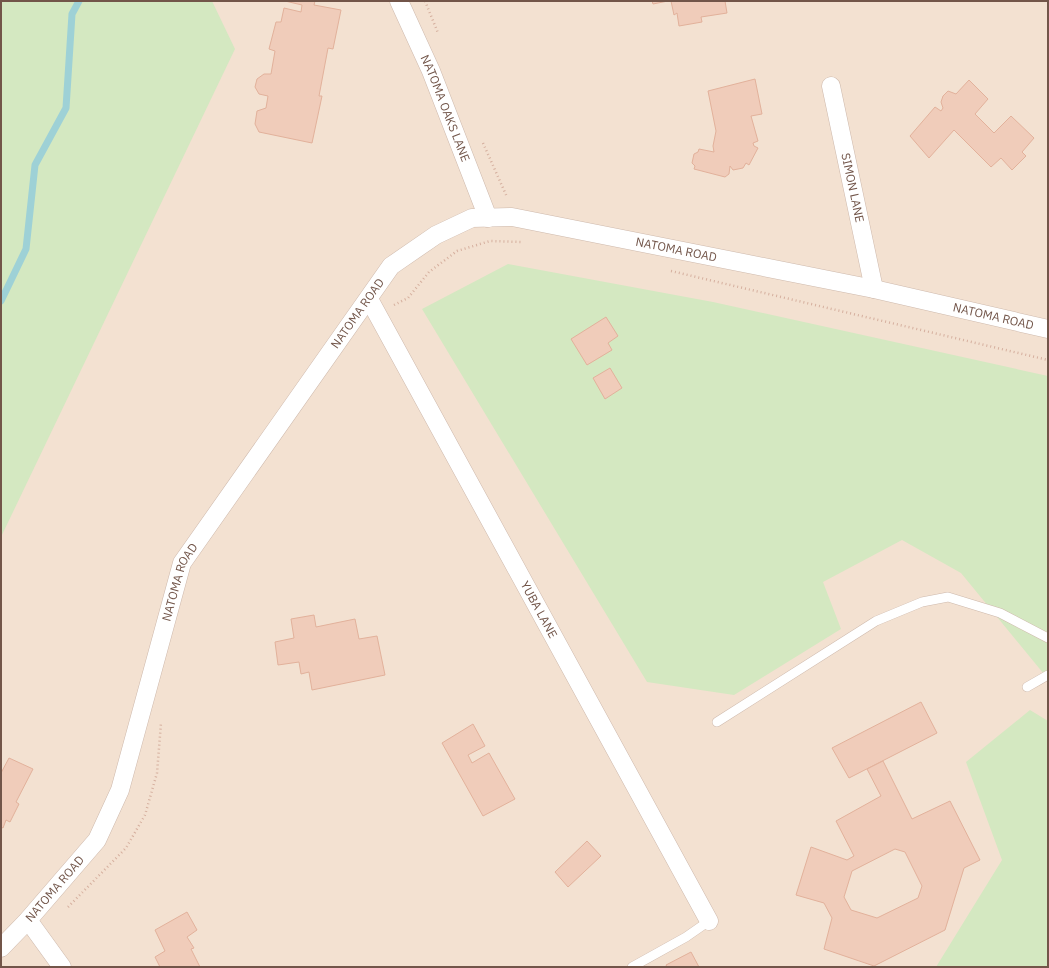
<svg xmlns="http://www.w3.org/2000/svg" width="1049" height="968" viewBox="0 0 1049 968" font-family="'IBM Plex Sans',sans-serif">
  <rect width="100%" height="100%" fill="#fbf0e2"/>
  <rect fill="#f3e1d1" x="1" y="1" width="1047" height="966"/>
  <g fill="#d4e8c1">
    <path d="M1 1H212L235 49 1 537Z"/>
    <path d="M508 264 713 302 1048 376V679L961 573 902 540 823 582 841 629 734 695 647 682 422 309Z"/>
    <path d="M1030 710 1048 721V967H936L1002 860 966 762Z"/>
  </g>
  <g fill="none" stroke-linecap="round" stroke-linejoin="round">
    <path stroke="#9ed1d6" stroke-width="7" d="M1 301 26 249 35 165 66 108 72 14 79 1"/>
  </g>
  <g fill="#f0ccba" stroke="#e2b19b" fill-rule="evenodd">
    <path d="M285 1H315L314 5 341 10 333 49 328 48 319 96H322L312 143 259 132 255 124 257 111 266 108 268 96 259 94 255 87 257 79 264 74H271L275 51 269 49 276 22H281L284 8 301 12 302 5Z"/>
    <path d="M652 1H668L653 4Z"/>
    <path d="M671 1H725L727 13 701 17 702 22 679 26 677 13 674 15Z"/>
    <path d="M755 79 762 114 751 116 758 141 753 143 754 146 758 148 749 165 746 163 743 168 733 170 730 166 729 174 725 177 694 169 695 166 692 163 694 154 698 152 699 149 714 152 713 146 716 131 708 91Z"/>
    <path d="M969 80 988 99 975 114 994 133 1011 116 1034 138 1022 152 1026 156 1012 170 1001 158 991 167 954 130 929 158 910 136 935 107 941 111 943 108 941 102 943 96 948 91 956 94Z"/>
    <path d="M606 317 618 336 608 343 612 350 587 365 571 339Z"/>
    <path d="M610 368 622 388 605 399 593 378Z"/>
    <path d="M314 615 316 627 355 619 359 639 377 636 385 675 312 690 309 672 301 674 299 662 278 665 275 642 294 638 291 619Z"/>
    <path d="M921 702 937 733 849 778 832 748Z"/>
    <path d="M473 724 485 746 468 755 472 763 489 753 515 799 483 816 442 743Z"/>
    <path d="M9 758 33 769 16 802 19 804 10 822 6 820 3 828 1 827V773Z"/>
    <path d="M883 761 912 819 950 801 980 860 964 868 945 930 874 966 824 949 832 918 824 903 796 895 811 847 847 860 854 856 836 821 881 796 867 769ZM895 849 905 852 922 886 918 898 877 918 851 910 844 897 852 871Z"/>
    <path d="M587 841 601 856 568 887 555 872Z"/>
    <path d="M187 912 197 930 187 937 194 948 191 949 200 967H160L155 957 165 951 155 930Z"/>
    <path d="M691 952 699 967H667L666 965Z"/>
  </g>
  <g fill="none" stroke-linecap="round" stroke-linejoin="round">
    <defs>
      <g id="lane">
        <path d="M1027 687 1048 675"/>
        <path d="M717 722 876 621 922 602 948 597 1000 613 1048 638"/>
        <path d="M632 967 686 937 709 921"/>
      </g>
      <g id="street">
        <path id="s1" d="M399 1 431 71 488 218"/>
        <path id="s2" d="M831 86 874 289"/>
        <path id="s3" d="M369 299 709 921"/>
        <path d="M28 920 62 967"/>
        <path id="s4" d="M1 948 28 920 97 840 120 790 182 563 391 266 436 235 472 218 512 217 874 289 1048 329"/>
      </g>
    </defs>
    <use href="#lane" stroke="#ceb9ac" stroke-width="10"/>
    <use href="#street" stroke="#ceb9ac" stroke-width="19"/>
    <g stroke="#d5af9e" stroke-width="2.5" stroke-dasharray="1 3" stroke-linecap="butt">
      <path d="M425 1 438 33"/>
      <path d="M483 143 507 197"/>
      <path d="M671 271 1048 360"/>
      <path d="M394 305 408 298 429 272 457 251 490 241 523 242"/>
      <path d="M68 907 126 848 145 815 157 773 161 723"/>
    </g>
    <use href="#lane" stroke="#fff" stroke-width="9"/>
    <use href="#street" stroke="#fff" stroke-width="18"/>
  </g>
  <g text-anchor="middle" stroke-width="3.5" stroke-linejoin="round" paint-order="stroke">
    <g font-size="12" fill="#725549" stroke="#fff4e8">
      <text dy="4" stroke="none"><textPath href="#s1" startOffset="117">NATOMA OAKS LANE</textPath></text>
      <text dy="4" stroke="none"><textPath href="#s2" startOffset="104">SIMON LANE</textPath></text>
      <text dy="4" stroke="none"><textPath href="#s4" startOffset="1100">NATOMA ROAD</textPath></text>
      <text dy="4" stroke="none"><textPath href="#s4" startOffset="740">NATOMA ROAD</textPath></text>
      <text dy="4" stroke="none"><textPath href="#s4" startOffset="1424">NATOMA ROAD</textPath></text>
      <text dy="4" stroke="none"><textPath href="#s4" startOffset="416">NATOMA ROAD</textPath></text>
      <text dy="4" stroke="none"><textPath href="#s3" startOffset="354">YUBA LANE</textPath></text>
      <text dy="4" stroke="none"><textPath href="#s4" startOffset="80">NATOMA ROAD</textPath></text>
    </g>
  </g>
  <rect width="1049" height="968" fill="none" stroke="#725549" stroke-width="4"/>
</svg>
